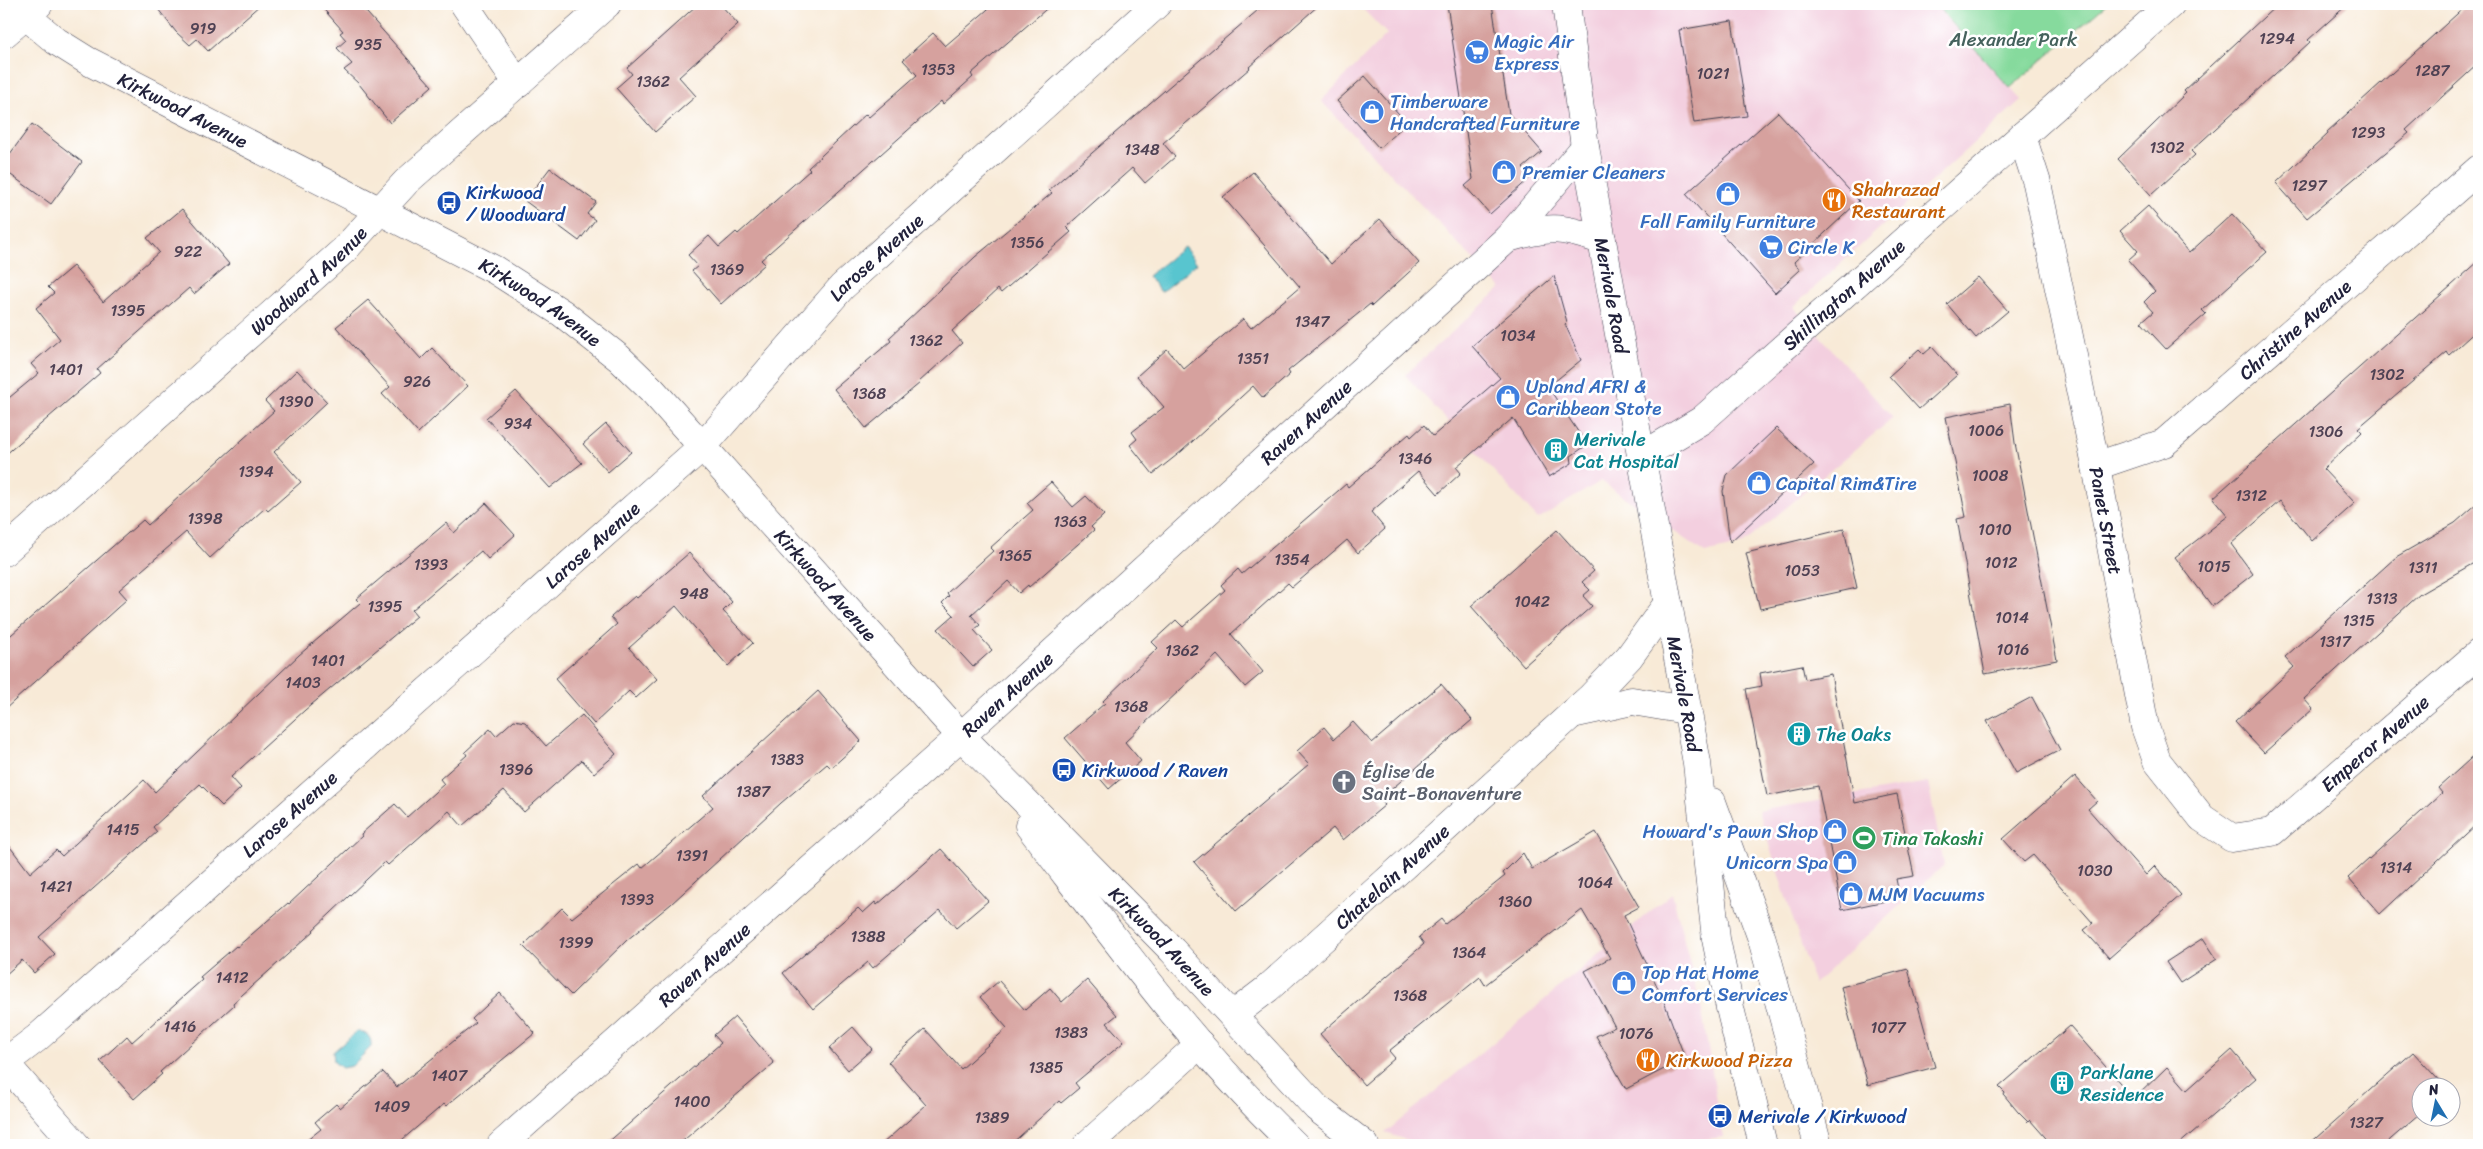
<svg xmlns="http://www.w3.org/2000/svg" width="2483" height="1149" viewBox="0 0 2483 1149" font-family="Sriracha,sans-serif">
  <rect width="100%" height="100%" fill="#fff"/>
  <filter id="ink" filterUnits="userSpaceOnUse"><feTurbulence type="fractalNoise" baseFrequency=".02" numOctaves="2"/><feDisplacementMap in="SourceGraphic" scale="10" xChannelSelector="R" yChannelSelector="G"/><feConvolveMatrix kernelMatrix="1 2 1 2 8 2 1 2 1" color-interpolation-filters="sRGB"/></filter>
  <filter id="wash" filterUnits="userSpaceOnUse"><feTurbulence type="fractalNoise" baseFrequency=".0096" numOctaves="4" result="noise"/><feDisplacementMap in="SourceGraphic" scale="20" xChannelSelector="R" yChannelSelector="G"/><feGaussianBlur stdDeviation="1.12" result="paint"/><feColorMatrix in="noise" values="0 0 0 0 0 0 0 0 0 0 0 0 0 0 0 0 0 1.4 0 .05"/><feComposite in="paint" operator="in"/></filter>
  <g filter="url(#wash)">
    <rect width="100%" height="100%" fill="#f8ead7"/>
    <g fill="#f3cfdf">
      <path d="M1358 4H1934L2021 100 1793 307 1893 418 1743 544 1705 553 1601 481 1538 519 1405 375 1501 288 1321 101 1387 34Z"/>
      <path d="M1928 782 1944 865 1814 984 1758 811Z"/>
      <path d="M1672 893 1701 1006 1723 1137 1655 1145H1424L1385 1133Z"/>
    </g>
    <path fill="#86da9d" stroke="#547e6c" d="M1935 4H2107L2010 88Z"/>
    <g fill="#58c5cf" stroke="#3d7485">
      <path d="M1184 247 1197 263 1161 292 1148 276Z"/>
      <path d="M357 1031C367 1032 372 1037 371 1047L352 1066 342 1068 334 1062 333 1052Z"/>
    </g>
    <g id="blocks">
      <g fill="#d6a19e">
        <path d="M154 4H261L208 51 197 39 190 45 176 32Z"/>
        <path d="M319 4H359L432 86 390 123 359 84 344 70 352 64 337 48 346 40 340 33 343 31Z"/>
        <path d="M698 4H720L738 24 679 77 696 96 655 132 616 88 632 74 627 68Z"/>
        <path d="M994 4H1052L971 74 973 77 943 104 941 101 761 260 765 264 721 304 692 271 698 266 688 255 709 236 719 247 736 232 738 234 810 170 808 168 866 114 869 117 917 75 903 60 933 33 945 46Z"/>
        <path d="M1265 4H1320L1249 67 1250 68 1163 143 1175 157 1145 183 1132 168 1066 227 1071 232 1001 293 998 289 952 331 962 343 919 382 920 383 866 428 834 389 891 341 889 338 975 257 1052 193 1049 190Z"/>
        <path d="M1447 4H1492L1509 114 1542 152 1523 168 1531 177 1490 214 1465 186 1473 179Z"/>
        <path d="M2278 4H2348L2308 40 2310 42 2191 151 2195 155 2151 195 2118 159 2186 93 2184 91Z"/>
        <path d="M2468 4H2479V63L2406 130 2409 133 2307 218 2276 183 2328 134 2327 132Z"/>
        <path d="M1732 21 1747 116 1694 123 1679 30Z"/>
        <path d="M1365 76 1407 123 1379 148 1337 101Z"/>
        <path d="M1778 112 1859 201 1794 262 1800 270 1775 293 1686 194Z"/>
        <path d="M32 124 82 162 51 204 4 170V162Z"/>
        <path d="M550 168 596 202 587 214 595 220 579 241 525 201Z"/>
        <path d="M1253 172 1331 264 1380 219 1419 263 1372 306 1370 304 1288 371 1290 374 1263 398 1253 386 1182 451 1153 474 1130 445 1137 439 1132 432 1164 407 1137 376 1167 349 1184 369 1243 319 1251 328 1300 287 1223 197Z"/>
        <path d="M2148 206 2189 253 2232 214 2267 252 2202 310 2206 314 2166 349 2141 322 2153 312 2144 302 2155 291 2128 260 2138 251 2120 231Z"/>
        <path d="M182 209 229 264 194 294 189 288 97 369 100 373 4 456V402L39 373 31 364 60 339 36 308 54 293 48 287 73 266 103 302 159 252 147 238Z"/>
        <path d="M2479 261V328L2449 355 2447 352 2358 428 2362 432 2323 469 2355 503 2312 541 2280 501 2231 544 2253 574 2212 606 2175 557 2228 516 2213 498Z"/>
        <path d="M1554 276 1567 322 1565 324 1581 360 1548 387 1587 445 1571 456 1572 463 1549 477 1513 418 1456 467 1461 473 1438 494 1418 471 1371 512 1385 529 1358 553 1347 540 1292 587 1288 583 1231 634 1263 672 1245 687 1217 655 1125 742 1141 761 1109 789 1065 738 1105 703 1103 701 1158 648 1152 642 1176 620 1183 627 1225 590 1221 585 1238 569 1242 574 1346 484 1348 487 1409 434 1411 437 1424 425 1433 436 1500 378 1472 346Z"/>
        <path d="M1978 277 2008 311 1976 338 1947 304Z"/>
        <path d="M368 300 421 359 432 348 468 386 418 433 382 394 390 387 336 327Z"/>
        <path d="M1932 347 1957 375 1919 409 1889 376 1919 349 1924 354Z"/>
        <path d="M297 370 327 402 274 452 301 482 268 511 265 508 210 558 186 532 119 590 127 599 4 710V641L143 520 148 525 274 411 265 401Z"/>
        <path d="M516 391 582 463 550 488 486 418Z"/>
        <path d="M2010 404 2015 443 2057 660 1985 674 1957 519 1966 517 1946 417Z"/>
        <path d="M606 424 631 452 608 472 583 444Z"/>
        <path d="M1776 428 1814 464 1730 542 1723 491 1727 475Z"/>
        <path d="M1051 482 1073 507 1086 496 1104 515 1091 527 1094 530 1029 587 1028 585 1019 593 1008 581 971 615 980 625 974 630 992 650 973 667 938 629 954 615 942 603 949 596 947 593 993 551 990 548 1033 510 1027 503Z"/>
        <path d="M2479 502V560L2420 594 2304 699 2313 709 2264 753 2235 722 2294 667 2285 657 2396 557 2455 523Z"/>
        <path d="M486 503 515 535 488 559 481 551 412 610 417 616 305 710 231 777 241 788 222 806 200 784 153 827 157 832 39 937 55 954 34 973 22 960 4 976V839L30 873 56 850 62 856 144 780 155 792 299 655 360 603 356 599 446 523 454 533Z"/>
        <path d="M1844 529 1857 588 1760 609 1746 553Z"/>
        <path d="M1557 530 1594 571 1582 582 1590 590 1583 596 1592 606 1524 666 1471 606Z"/>
        <path d="M689 553 732 602 723 611 753 643 728 666 676 606 629 648 657 679 636 698 629 691 594 724 555 679 617 624 611 617 635 596 637 598Z"/>
        <path d="M1802 665 1805 679 1831 674 1855 803 1897 794 1914 876 1896 879 1900 898 1842 910 1818 786 1767 796 1746 689 1762 686 1760 673Z"/>
        <path d="M1441 684 1472 720 1380 799 1385 805 1343 840 1333 828 1236 911 1194 862 1309 764 1297 751 1324 727 1334 739 1353 722 1372 743Z"/>
        <path d="M818 691 861 741 831 768 827 764 781 803 671 904 627 940 571 995 523 946 562 908 572 918 639 864 642 868 713 807 703 796Z"/>
        <path d="M2032 697 2060 750 2016 773 1987 721Z"/>
        <path d="M582 715 616 754 594 773 582 760 524 812 504 790 462 826 449 811 388 865 385 862 313 930 314 931 233 1003 234 1005 160 1072 162 1074 134 1099 100 1061 127 1036 132 1042 202 980 200 977 236 946 237 947 288 903 289 904 362 836 361 834 395 804 407 817 444 784 440 779 467 755 465 752 490 729 496 736 514 720 525 722 546 746Z"/>
        <path d="M2479 751V822L2380 914 2348 878 2442 793 2438 788Z"/>
        <path d="M2075 776 2097 801 2088 809 2146 875 2155 866 2181 895 2109 958 2084 930 2093 923 2033 855 2024 862 2003 839Z"/>
        <path d="M1596 832 1639 907 1624 915 1663 999 1685 1058 1626 1089 1596 1036 1615 1027 1585 971 1610 958 1582 910 1485 985 1480 977 1389 1051 1395 1058 1364 1085 1320 1034 1424 944 1419 937 1441 919 1445 924 1505 876 1503 873 1523 853 1532 869Z"/>
        <path d="M941 849 988 901 956 928 940 910 873 968 868 962 813 1009 783 973 858 908 863 913 875 902 877 905Z"/>
        <path d="M2203 938 2217 959 2180 983 2166 962Z"/>
        <path d="M1908 969 1935 1067 1868 1085 1841 987Z"/>
        <path d="M1087 980 1117 1015 1107 1023 1124 1042 1075 1083 1079 1088 1061 1103 1059 1101 1010 1145H881L926 1105 888 1062 925 1029 961 1069 1007 1028 980 997 999 981 1025 1010 1050 988 1062 1002Z"/>
        <path d="M500 993 535 1033 446 1106 444 1104 396 1145H301L321 1129 315 1122 336 1104 340 1108 383 1072 397 1087 476 1023 472 1019Z"/>
        <path d="M735 1017 774 1063 678 1145H605L721 1043 714 1035Z"/>
        <path d="M2070 1026 2134 1099 2167 1067 2187 1090 2232 1050 2256 1078 2178 1145H2052L2030 1120 2028 1122 2018 1112 2004 1095 2005 1093 1999 1087Z"/>
        <path d="M853 1027 872 1049 848 1070 829 1048Z"/>
        <path d="M2413 1052 2444 1086H2420V1114L2384 1145H2308Z"/>
      </g>
    </g>
  </g>
  <g filter="url(#ink)">
    <use href="#blocks" fill-opacity="0" stroke="#424052" stroke-width="1"/>
    <g fill="none" stroke-linecap="round" stroke-linejoin="round">
      <defs>
        <g id="minor">
          <path d="M464 4 518 84"/>
          <path d="M4 34 39 4"/>
          <path id="s1" d="M2022 136 2037 183 2096 466 2145 727 2157 761 2202 818 2232 838 2272 832 2479 653"/>
          <path d="M1508 238C1553 225 1558 227 1602 240"/>
          <path id="s2" d="M1642 456 1702 420 2171 4"/>
          <path id="s3" d="M2096 466 2164 443 2479 169"/>
          <path id="s4" d="M4 552 344 250 406 182 607 4"/>
          <path d="M1572 714 1632 701 1686 710"/>
          <path id="s5" d="M1233 1015 1267 989 1591 697 1629 657 1668 603"/>
          <path d="M4 1062 76 1145"/>
          <path id="s6" d="M4 1063 37 1038 703 446 842 287 1157 4"/>
          <path id="s7" d="M501 1145 961 736 1508 238 1585 147"/>
          <path d="M1087 1145 1200 1044"/>
        </g>
        <g id="major">
          <path id="s8" d="M12 4 56 41 88 61 495 270 562 313 619 358 652 390 961 736 1172 950 1317 1108 1365 1145"/>
          <path id="s9" d="M1566 4 1585 147 1697 763 1716 939 1730 1008 1763 1145"/>
          <path d="M1712 802 1762 939 1818 1145"/>
          <path d="M1029 826C1113 936 1194 1050 1295 1145"/>
        </g>
      </defs>
      <use href="#minor" stroke="#424052" stroke-width="29"/>
      <use href="#major" stroke="#424052" stroke-width="29"/>
      <use href="#minor" stroke="#fff" stroke-width="28"/>
      <use href="#major" stroke="#fff" stroke-width="28"/>
    </g>
  </g>
  <defs>
    <symbol id="supermarket-disc" viewBox="-11 -11 22 22"><circle r="9.5" fill="#3f7fe0" stroke="#fff"/><path d="M-6-5.5h2.5l.6 2H6L4.5 2H-2.5L-4.4-4H-6ZM-1.5 3.2a1.3 1.3 0 1 0 .1 0ZM3 3.2a1.3 1.3 0 1 0 .1 0Z" fill="#fff"/></symbol>
    <symbol id="shop-disc" viewBox="-11 -11 22 22"><circle r="9.5" fill="#3f7fe0" stroke="#fff"/><path d="M-5-2.5h2.3a2.7 3.5 0 0 1 5.4 0H5L5.5 6h-11ZM-1.5-2.5h3a1.5 2.3 0 0 0-3 0Z" fill="#fff"/></symbol>
    <symbol id="restaurant-disc" viewBox="-11 -11 22 22"><circle r="9.5" fill="#e8710a" stroke="#fff"/><path d="M-5-6h1v4h1v-4h1v4h1v-4h1v5L-1.5 .5V6h-2V.5L-5-1ZM5-6V6H3V1.5H1.5Q1.5-4 5-6Z" fill="#fff"/></symbol>
    <symbol id="bus-disc" viewBox="-11 -11 22 22"><circle r="9.5" fill="#1a4fb4" stroke="#fff"/><path d="M-5-6H5V4H4V6H2V4H-2V6H-4V4H-5ZM-3.5-4V0h7V-4ZM-3.5 1.2v1.5H-2V1.2ZM2 1.2v1.5H3.5V1.2Z" fill="#fff"/></symbol>
    <symbol id="building-disc" viewBox="-11 -11 22 22"><circle r="9.5" fill="#0f9aa8" stroke="#fff"/><path d="M-4-6H4V6H1V3H-1V6H-4ZM-2.5-4.3h1.7v1.8h-1.7ZM.8-4.3h1.7v1.8H.8ZM-2.5-1h1.7V.8h-1.7ZM.8-1h1.7V.8H.8Z" fill="#fff"/></symbol>
    <symbol id="church-disc" viewBox="-11 -11 22 22"><circle r="9.5" fill="#6b7280" stroke="#fff"/><path d="M-1.2-6h2.4v3.5h3.3v2.4h-3.3V6h-2.4V-.1h-3.3v-2.4h3.3Z" fill="#fff"/></symbol>
    <symbol id="stadium-disc" viewBox="-11 -11 22 22"><circle r="9.5" fill="#2e9e5b" stroke="#fff"/><path d="M0-5a6.5 5 0 1 0 0 10a6.5 5 0 1 0 0-10ZM-3.5-1.8h7v3.6h-7Z" fill="#fff"/></symbol>
  </defs>
  <g fill-rule="evenodd">
    <use href="#supermarket-disc" x="1463" y="38" width="28" height="28"/>
    <use href="#shop-disc" x="1358" y="98" width="28" height="28"/>
    <use href="#shop-disc" x="1490" y="158" width="28" height="28"/>
    <use href="#shop-disc" x="1714" y="180" width="28" height="28"/>
    <use href="#restaurant-disc" x="1820" y="186" width="28" height="28"/>
    <use href="#bus-disc" x="435" y="189" width="28" height="28"/>
    <use href="#supermarket-disc" x="1757" y="233" width="28" height="28"/>
    <use href="#shop-disc" x="1494" y="383" width="28" height="28"/>
    <use href="#building-disc" x="1542" y="436" width="28" height="28"/>
    <use href="#shop-disc" x="1745" y="469" width="28" height="28"/>
    <use href="#building-disc" x="1785" y="720" width="28" height="28"/>
    <use href="#bus-disc" x="1050" y="756" width="28" height="28"/>
    <use href="#church-disc" x="1330" y="768" width="28" height="28"/>
    <use href="#shop-disc" x="1821" y="817" width="28" height="28"/>
    <use href="#stadium-disc" x="1850" y="824" width="28" height="28"/>
    <use href="#shop-disc" x="1831" y="848" width="28" height="28"/>
    <use href="#shop-disc" x="1837" y="880" width="28" height="28"/>
    <use href="#shop-disc" x="1610" y="969" width="28" height="28"/>
    <use href="#restaurant-disc" x="1634" y="1046" width="28" height="28"/>
    <use href="#building-disc" x="2048" y="1069" width="28" height="28"/>
    <use href="#bus-disc" x="1706" y="1102" width="28" height="28"/>
  </g>
  <g text-anchor="middle" stroke-width="5" stroke-linejoin="round" paint-order="stroke">
    <g font-size="16" fill="#4f4254">
      <text x="203" y="34">919</text>
      <text x="2277" y="44">1294</text>
      <text x="368" y="50">935</text>
      <text x="938" y="75">1353</text>
      <text x="2432" y="76">1287</text>
      <text x="1713" y="79">1021</text>
      <text x="653" y="87">1362</text>
      <text x="2368" y="138">1293</text>
      <text x="2167" y="153">1302</text>
      <text x="1142" y="155">1348</text>
      <text x="2309" y="191">1297</text>
      <text x="1027" y="248">1356</text>
      <text x="188" y="257">922</text>
      <text x="727" y="275">1369</text>
      <text x="128" y="316">1395</text>
      <text x="1312" y="327">1347</text>
      <text x="1518" y="341">1034</text>
      <text x="926" y="346">1362</text>
      <text x="1253" y="364">1351</text>
      <text x="66" y="375">1401</text>
      <text x="2387" y="380">1302</text>
      <text x="417" y="387">926</text>
      <text x="869" y="399">1368</text>
      <text x="296" y="407">1390</text>
      <text x="518" y="429">934</text>
      <text x="1986" y="436">1006</text>
      <text x="2326" y="437">1306</text>
      <text x="1415" y="464">1346</text>
      <text x="256" y="477">1394</text>
      <text x="1990" y="481">1008</text>
      <text x="2251" y="501">1312</text>
      <text x="205" y="524">1398</text>
      <text x="1070" y="527">1363</text>
      <text x="1995" y="535">1010</text>
      <text x="1015" y="561">1365</text>
      <text x="1292" y="565">1354</text>
      <text x="2001" y="568">1012</text>
      <text x="431" y="570">1393</text>
      <text x="2214" y="572">1015</text>
      <text x="2423" y="573">1311</text>
      <text x="1802" y="576">1053</text>
      <text x="694" y="599">948</text>
      <text x="2382" y="604">1313</text>
      <text x="1532" y="607">1042</text>
      <text x="385" y="612">1395</text>
      <text x="2012" y="623">1014</text>
      <text x="2359" y="626">1315</text>
      <text x="2335" y="647">1317</text>
      <text x="2013" y="655">1016</text>
      <text x="1182" y="656">1362</text>
      <text x="328" y="666">1401</text>
      <text x="303" y="688">1403</text>
      <text x="1131" y="712">1368</text>
      <text x="787" y="765">1383</text>
      <text x="516" y="775">1396</text>
      <text x="753" y="797">1387</text>
      <text x="123" y="835">1415</text>
      <text x="692" y="861">1391</text>
      <text x="2396" y="873">1314</text>
      <text x="2095" y="876">1030</text>
      <text x="1595" y="888">1064</text>
      <text x="56" y="892">1421</text>
      <text x="637" y="905">1393</text>
      <text x="1515" y="907">1360</text>
      <text x="868" y="942">1388</text>
      <text x="576" y="948">1399</text>
      <text x="1469" y="958">1364</text>
      <text x="232" y="983">1412</text>
      <text x="1410" y="1001">1368</text>
      <text x="180" y="1032">1416</text>
      <text x="1888" y="1033">1077</text>
      <text x="1071" y="1038">1383</text>
      <text x="1636" y="1039">1076</text>
      <text x="1046" y="1073">1385</text>
      <text x="449" y="1081">1407</text>
      <text x="692" y="1107">1400</text>
      <text x="392" y="1112">1409</text>
      <text x="992" y="1123">1389</text>
      <text x="2366" y="1128">1327</text>
    </g>
    <g font-size="19" fill="#45625d" stroke="#fff">
      <text x="2013" y="46">Alexander Park</text>
    </g>
    <g font-size="19" fill="#366cbe" stroke="#fff" text-anchor="start">
      <text x="1494" y="48">Magic Air<tspan x="1494" dy="22">Express</tspan></text>
      <text x="1390" y="108">Timberware<tspan x="1390" dy="22">Handcrafted Furniture</tspan></text>
      <text x="1522" y="179">Premier Cleaners</text>
      <text x="1728" y="228" text-anchor="middle">Fall Family Furniture</text>
      <text x="1788" y="254">Circle K</text>
      <text x="1526" y="393">Upland AFRI &amp;<tspan x="1526" dy="22">Caribbean Stote</tspan></text>
      <text x="1776" y="490">Capital Rim&amp;Tire</text>
      <text x="1818" y="838" text-anchor="end">Howard's Pawn Shop</text>
      <text x="1828" y="869" text-anchor="end">Unicorn Spa</text>
      <text x="1868" y="901">MJM Vacuums</text>
      <text x="1642" y="979">Top Hat Home<tspan x="1642" dy="22">Comfort Services</tspan></text>
    </g>
    <g font-size="19" fill="#22223b" stroke="#fff">
      <text dy="7" stroke="none"><textPath href="#s8" startOffset="202">Kirkwood Avenue</textPath></text>
      <text dy="7" stroke="none"><textPath href="#s6" startOffset="1189">Larose Avenue</textPath></text>
      <text dy="7" stroke="none"><textPath href="#s4" startOffset="408">Woodward Avenue</textPath></text>
      <text dy="7" stroke="none"><textPath href="#s9" startOffset="295">Merivale Road</textPath></text>
      <text dy="7" stroke="none"><textPath href="#s2" startOffset="259">Shillington Avenue</textPath></text>
      <text dy="7" stroke="none"><textPath href="#s8" startOffset="608">Kirkwood Avenue</textPath></text>
      <text dy="7" stroke="none"><textPath href="#s3" startOffset="245">Christine Avenue</textPath></text>
      <text dy="7" stroke="none"><textPath href="#s7" startOffset="1082">Raven Avenue</textPath></text>
      <text dy="7" stroke="none"><textPath href="#s1" startOffset="394">Panet Street</textPath></text>
      <text dy="7" stroke="none"><textPath href="#s6" startOffset="784">Larose Avenue</textPath></text>
      <text dy="7" stroke="none"><textPath href="#s8" startOffset="1012">Kirkwood Avenue</textPath></text>
      <text dy="7" stroke="none"><textPath href="#s7" startOffset="678">Raven Avenue</textPath></text>
      <text dy="7" stroke="none"><textPath href="#s9" startOffset="700">Merivale Road</textPath></text>
      <text dy="7" stroke="none"><textPath href="#s1" startOffset="925">Emperor Avenue</textPath></text>
      <text dy="7" stroke="none"><textPath href="#s6" startOffset="379">Larose Avenue</textPath></text>
      <text dy="7" stroke="none"><textPath href="#s5" startOffset="211">Chatelain Avenue</textPath></text>
      <text dy="7" stroke="none"><textPath href="#s8" startOffset="1502">Kirkwood Avenue</textPath></text>
      <text dy="7" stroke="none"><textPath href="#s7" startOffset="272">Raven Avenue</textPath></text>
    </g>
    <g font-size="19" fill="#c56008" stroke="#fff" text-anchor="start">
      <text x="1852" y="196">Shahrazad<tspan x="1852" dy="22">Restaurant</tspan></text>
      <text x="1666" y="1067">Kirkwood Pizza</text>
    </g>
    <g font-size="19" fill="#164399" stroke="#fff" text-anchor="start">
      <text x="466" y="199">Kirkwood<tspan x="466" dy="22">/ Woodward</tspan></text>
      <text x="1082" y="777">Kirkwood / Raven</text>
      <text x="1738" y="1123">Merivale / Kirkwood</text>
    </g>
    <g font-size="19" fill="#0d838f" stroke="#fff" text-anchor="start">
      <text x="1574" y="446">Merivale<tspan x="1574" dy="22">Cat Hospital</tspan></text>
      <text x="1816" y="741">The Oaks</text>
      <text x="2080" y="1079">Parklane<tspan x="2080" dy="22">Residence</tspan></text>
    </g>
    <g font-size="19" fill="#5b616d" stroke="#fff" text-anchor="start">
      <text x="1362" y="778">Église de<tspan x="1362" dy="22">Saint-Bonaventure</tspan></text>
    </g>
    <g font-size="19" fill="#27864d" stroke="#fff" text-anchor="start">
      <text x="1882" y="845">Tina Takashi</text>
    </g>
  </g>
  <rect width="2483" height="1149" fill="none" stroke="#fff" stroke-width="20"/>
  <g transform="translate(2436 1102) rotate(350)"><circle r="24" fill="#ffffff" stroke="#a7a7b1"/>
  <path d="M0-4L9 19L0 12L-9 19Z" fill="#1f6fb2"/>
  <text y="-8" font-size="14" font-weight="bold" text-anchor="middle" fill="#22223b">N</text>
  </g>
</svg>
